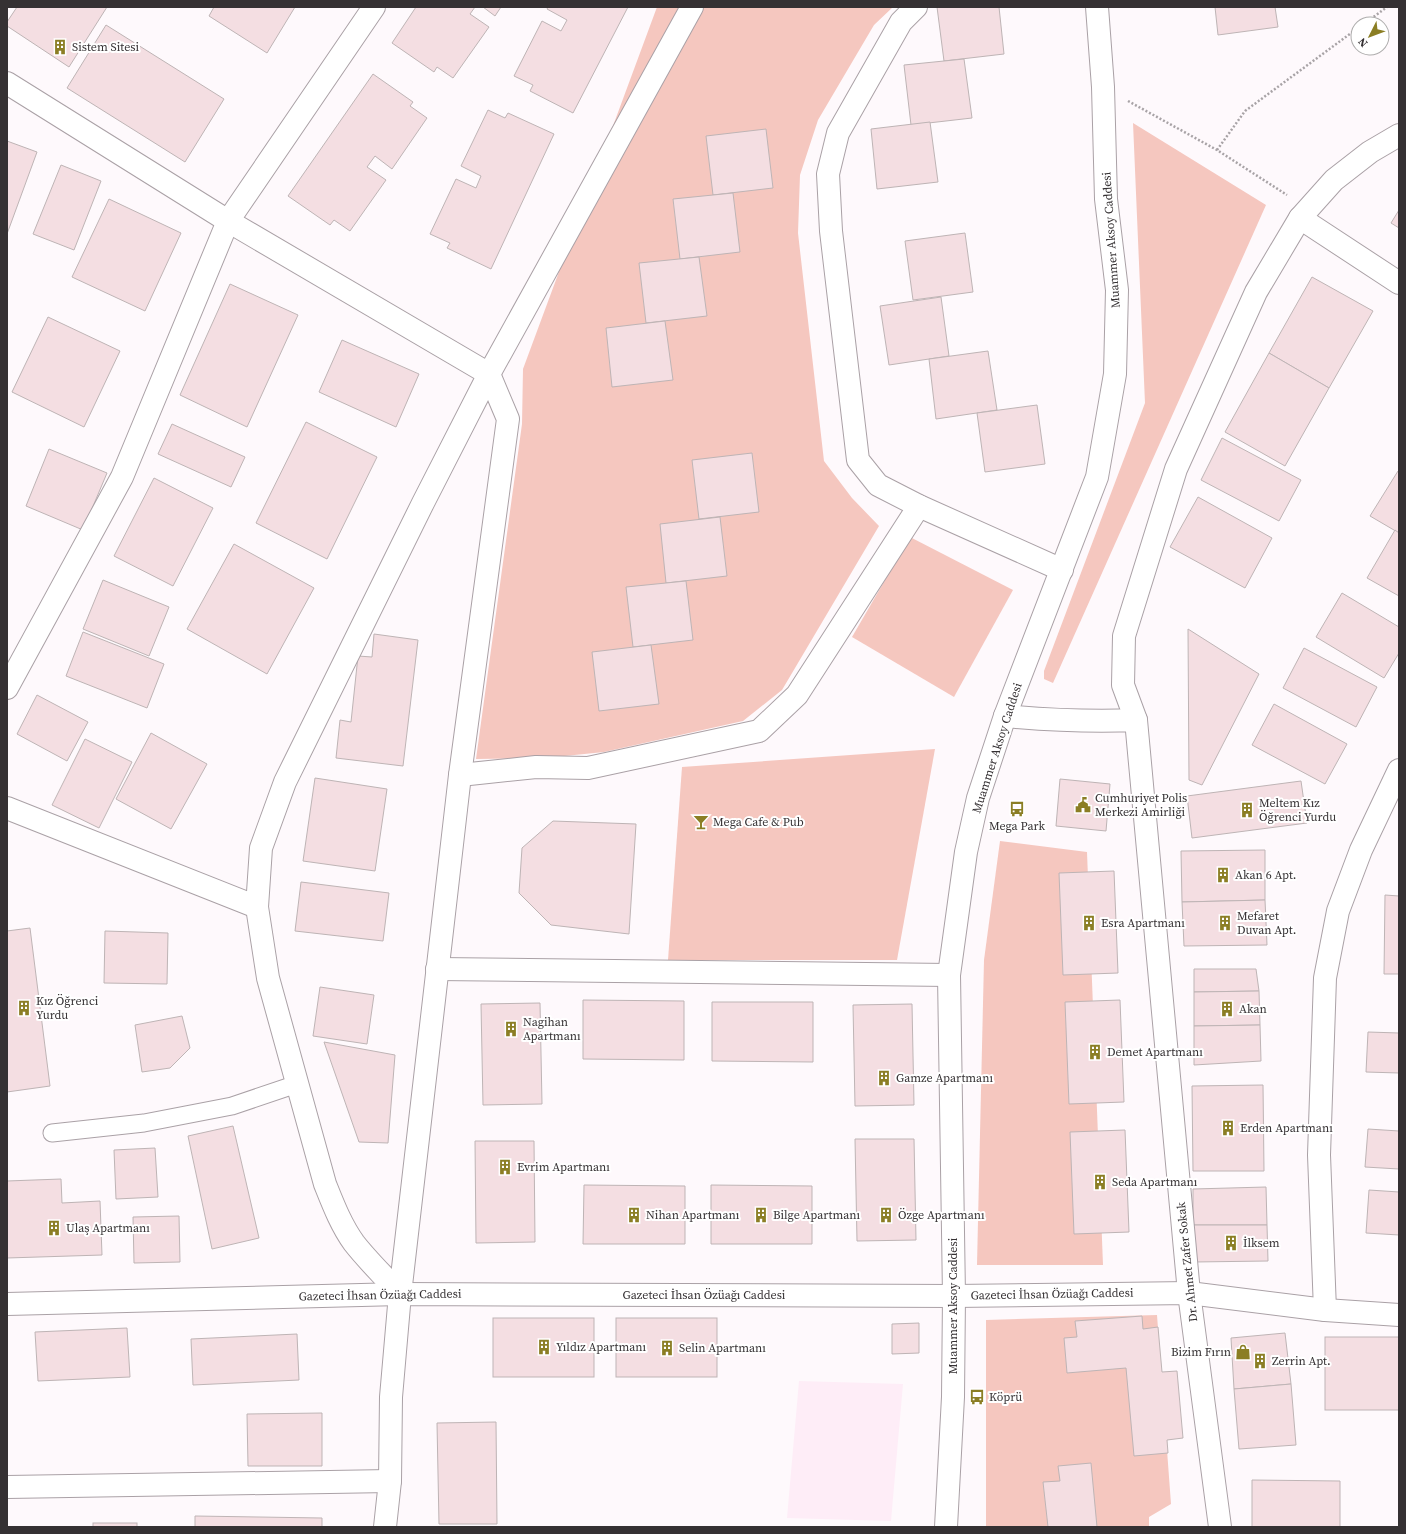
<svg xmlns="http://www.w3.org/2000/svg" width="1406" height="1534" viewBox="0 0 1406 1534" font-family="'Source Serif 4',serif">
  <rect width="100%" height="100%" fill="#fef9fc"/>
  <path fill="#feedf7" d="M799 1381 903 1384 891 1521 787 1518Z"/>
  <g fill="#f5c7bf">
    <path d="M657 7H893L874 25 818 120 800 175 798 233 824 461 852 498 879 526 782 690 743 721 604 752 545 758 476 759 522 424 523 369Z"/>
    <path d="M1133 123 1266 205 1053 683 1044 679V671L1145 403Z"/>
    <path d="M910 537 1013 590 954 697 852 637Z"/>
    <path d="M935 749 897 960H668L682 767Z"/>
    <path d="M1000 841 1087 852 1103 1265H977L984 960Z"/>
    <path d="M1157 1315 1171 1504 1149 1517V1527H986V1320Z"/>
  </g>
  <g fill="#f4dee2" stroke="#beb4b5">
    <path d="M17 7H107L69 67 7 26V22Z"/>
    <path d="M214 7H295L267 53 209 16Z"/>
    <path d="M416 7H475L470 14 489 27 453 78 437 67 434 72 392 43Z"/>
    <path d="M483 7H501L495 16Z"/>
    <path d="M548 7H628L573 113 530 91 533 85 514 76 542 21 561 31 567 20 547 9Z"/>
    <path d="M937 7H999L1004 54 944 61Z"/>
    <path d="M1215 7H1275L1278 27 1218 35Z"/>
    <path d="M106 25 224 99 185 162 67 88Z"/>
    <path d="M964 59 972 118 911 125 904 65Z"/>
    <path d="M373 74 413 102 410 106 427 118 392 169 375 156 367 167 386 180 350 231 334 220 330 225 288 196Z"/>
    <path d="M488 110 505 118 508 113 554 134 491 269 447 248 450 243 430 234 456 179 476 188 481 176 461 166Z"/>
    <path d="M930 122 938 182 877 189 871 129Z"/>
    <path d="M766 129 773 188 713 195 706 136Z"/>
    <path d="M7 141 37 152 7 234Z"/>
    <path d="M61 165 101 181 74 250 33 234Z"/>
    <path d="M733 193 740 252 680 259 673 199Z"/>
    <path d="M109 199 181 233 145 311 72 277Z"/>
    <path d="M1399 210V228L1391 223Z"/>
    <path d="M965 233 973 292 913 300 905 241Z"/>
    <path d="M699 257 707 316 646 323 639 263Z"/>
    <path d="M1312 277 1373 311 1329 388 1269 353Z"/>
    <path d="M230 284 298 315 247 427 180 395Z"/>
    <path d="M941 297 949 356 889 365 880 306Z"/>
    <path d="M48 317 120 351 84 427 12 392Z"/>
    <path d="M665 321 673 380 612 387 606 328Z"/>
    <path d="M342 340 419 374 396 427 319 392Z"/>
    <path d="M988 351 997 410 936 419 929 359Z"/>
    <path d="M1269 353 1329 388 1285 466 1225 432Z"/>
    <path d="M1037 405 1045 464 985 472 977 413Z"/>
    <path d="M306 422 377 457 327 559 256 523Z"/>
    <path d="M172 424 245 457 231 487 158 454Z"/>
    <path d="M1222 438 1301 480 1279 521 1201 480Z"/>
    <path d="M49 449 107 473 83 530 26 506Z"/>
    <path d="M752 453 759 512 699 519 692 460Z"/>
    <path d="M1398 471H1399V533L1370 516Z"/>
    <path d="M154 478 213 508 173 586 114 556Z"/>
    <path d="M1198 497 1272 538 1245 588 1170 547Z"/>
    <path d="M720 517 727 576 666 583 660 524Z"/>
    <path d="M1395 530 1399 533V596L1367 578Z"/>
    <path d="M234 544 314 588 267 674 187 629Z"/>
    <path d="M103 580 169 607 149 656 83 629Z"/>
    <path d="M686 581 693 640 633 647 626 587Z"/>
    <path d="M1342 593 1399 627V653L1384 678 1316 637Z"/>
    <path d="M1188 629 1259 674 1202 785 1189 780Z"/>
    <path d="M83 632 164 664 147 708 66 676Z"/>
    <path d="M374 634 418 640 403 766 336 758 340 720 351 722 358 656 372 657Z"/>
    <path d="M651 645 659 704 599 711 592 652Z"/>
    <path d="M1304 648 1377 687 1356 727 1283 688Z"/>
    <path d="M37 695 88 722 67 761 17 734Z"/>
    <path d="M1274 704 1347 744 1325 784 1252 745Z"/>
    <path d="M151 733 207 764 171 829 116 799Z"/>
    <path d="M85 739 132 762 99 828 52 805Z"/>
    <path d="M315 778 387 789 375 871 303 861Z"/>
    <path d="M1060 779 1110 784 1106 831 1056 826Z"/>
    <path d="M1301 781 1307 823 1192 838 1187 796Z"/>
    <path d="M553 821 636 824 629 934 551 925 519 893 522 848Z"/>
    <path d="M1265 850V900L1182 902 1181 851Z"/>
    <path d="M1114 871 1118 973 1063 975 1059 873Z"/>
    <path d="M301 882 389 893 383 941 295 931Z"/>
    <path d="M1385 895 1399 896V974H1384Z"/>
    <path d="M1265 900 1267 945 1184 946 1182 902Z"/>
    <path d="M30 928 50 1086 7 1092V931Z"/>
    <path d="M105 931 168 933 167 984 104 983Z"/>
    <path d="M1194 969H1256L1259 991 1194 992Z"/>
    <path d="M320 987 374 995 367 1044 313 1036Z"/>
    <path d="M1259 991 1260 1025 1194 1026V992Z"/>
    <path d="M583 1000 684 1001V1060L583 1059Z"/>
    <path d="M1120 1000 1124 1102 1069 1104 1065 1002Z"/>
    <path d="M712 1002H813V1062L712 1061Z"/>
    <path d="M540 1003 542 1104 483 1105 481 1004Z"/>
    <path d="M912 1004 914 1105 855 1106 853 1005Z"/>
    <path d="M182 1016 190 1048 170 1068 142 1072 135 1025Z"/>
    <path d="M1260 1025 1261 1061 1194 1065V1026Z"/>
    <path d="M1368 1032 1399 1033V1073L1366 1072Z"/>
    <path d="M324 1042 395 1055 388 1143 359 1142Z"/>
    <path d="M1263 1085 1264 1171H1193L1192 1086Z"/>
    <path d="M233 1126 259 1238 212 1249 188 1136Z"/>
    <path d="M1368 1129 1399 1131V1169L1365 1167Z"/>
    <path d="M1125 1130 1129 1232 1074 1234 1070 1132Z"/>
    <path d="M855 1139H914L916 1240 857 1241Z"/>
    <path d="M475 1141H534L535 1242 476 1243Z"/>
    <path d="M155 1148 158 1197 116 1199 114 1150Z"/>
    <path d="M61 1179 62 1203 100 1201 102 1255 7 1258V1181Z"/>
    <path d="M584 1185 685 1186V1244H583Z"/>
    <path d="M711 1185 812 1186V1244H711Z"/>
    <path d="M1266 1187 1267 1225H1193V1189Z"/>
    <path d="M1369 1190 1399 1192V1235L1366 1233Z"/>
    <path d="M179 1216 180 1262 134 1263 133 1217Z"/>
    <path d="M1193 1225H1267L1268 1261 1194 1262Z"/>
    <path d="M1142 1316 1143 1329 1158 1327 1162 1372 1177 1371 1183 1438 1167 1440 1168 1453 1134 1456 1126 1368 1067 1373 1064 1338 1077 1337 1075 1321Z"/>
    <rect x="493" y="1318" width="101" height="59"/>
    <rect x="616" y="1318" width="101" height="59"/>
    <path d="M919 1323V1353L892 1354V1324Z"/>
    <path d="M127 1328 130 1377 38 1381 35 1332Z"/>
    <path d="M1285 1333 1291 1384 1234 1389 1231 1338Z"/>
    <path d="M297 1334 299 1380 193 1385 191 1339Z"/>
    <rect x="1325" y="1337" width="74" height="73"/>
    <path d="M1291 1384 1296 1445 1239 1449 1234 1389Z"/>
    <path d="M322 1413V1466H248L247 1414Z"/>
    <path d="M496 1422 497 1524H439L437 1423Z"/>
    <path d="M1091 1463 1097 1527H1048L1043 1482 1060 1481 1058 1466Z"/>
    <path d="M1252 1480 1340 1481V1527H1252Z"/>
    <path d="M195 1516 322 1518V1527H195Z"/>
    <rect x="93" y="1523" width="44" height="4"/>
  </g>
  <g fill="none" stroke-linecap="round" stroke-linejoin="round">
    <defs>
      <path id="lane" d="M52 1133 144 1123 232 1106 297 1084"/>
      <g id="street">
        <path d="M916 7 901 22 838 133 828 174 831 231 858 460 878 485 919 506 1062 570"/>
        <path d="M7 83 228 221 489 374 508 419 460 775 400 1294"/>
        <path d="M1300 218 1399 283"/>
        <path d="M7 688 122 477 228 221 374 7"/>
        <path d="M1005 716C1049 720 1092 722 1136 720L1189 1293 1220 1527"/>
        <path d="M1136 720 1123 685 1124 636 1176 469 1256 292 1300 218 1334 180 1370 152 1399 135"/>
        <path d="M460 775 536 767 588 768 759 731 797 695 919 506"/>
        <path d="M7 808 257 907"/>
        <path d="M437 969 949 975"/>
        <path d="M7 1304 400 1294 954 1296 1189 1293 1325 1310 1399 1315"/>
        <path d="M1325 1310 1319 1155 1325 978 1338 911 1361 850 1399 770"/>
        <path d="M7 1487 390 1481"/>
        <path d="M385 1527 390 1481 391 1397 400 1294C385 1277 368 1261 354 1243 341 1225 333 1204 325 1184L268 978 257 907 261 848 285 782 423 503 489 374 692 7"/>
      </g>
      <path id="secondary" d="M946 1527 953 1397 954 1296 949 975 966 852 978 798 1005 716 1097 477 1115 374 1117 290 1106 199 1103 87 1097 7"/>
    </defs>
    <use href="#lane" stroke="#aaa1a6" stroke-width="19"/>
    <use href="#street" stroke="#aaa1a6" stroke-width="24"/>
    <use href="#secondary" stroke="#aaa1a6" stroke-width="24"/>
    <g stroke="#a8a3a6" stroke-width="2.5" stroke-dasharray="2 2" stroke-linecap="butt">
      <path d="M1364 24 1387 7"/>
      <path d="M1128 101 1217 150 1287 195"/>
      <path d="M1217 150 1245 111 1358 28"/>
    </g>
    <use href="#lane" stroke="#fff" stroke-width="17"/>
    <use href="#street" stroke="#fff" stroke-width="22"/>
    <use href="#secondary" stroke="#fff" stroke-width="22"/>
  </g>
  <defs>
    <symbol id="building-bare" viewBox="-9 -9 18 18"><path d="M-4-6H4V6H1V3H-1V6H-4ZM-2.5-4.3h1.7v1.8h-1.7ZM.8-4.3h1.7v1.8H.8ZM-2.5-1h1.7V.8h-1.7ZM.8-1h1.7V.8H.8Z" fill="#8b7e24" stroke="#fff" stroke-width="2.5" paint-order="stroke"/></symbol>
    <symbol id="civic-bare" viewBox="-9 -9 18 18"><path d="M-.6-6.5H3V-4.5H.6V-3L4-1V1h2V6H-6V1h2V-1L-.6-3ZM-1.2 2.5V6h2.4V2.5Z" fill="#8b7e24" stroke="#fff" stroke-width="2.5" paint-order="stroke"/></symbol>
    <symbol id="bus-bare" viewBox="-9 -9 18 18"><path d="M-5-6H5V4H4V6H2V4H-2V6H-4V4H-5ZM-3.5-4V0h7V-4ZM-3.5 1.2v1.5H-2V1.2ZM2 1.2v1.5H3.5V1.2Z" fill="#8b7e24" stroke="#fff" stroke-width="2.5" paint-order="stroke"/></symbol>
    <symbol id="bar-bare" viewBox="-9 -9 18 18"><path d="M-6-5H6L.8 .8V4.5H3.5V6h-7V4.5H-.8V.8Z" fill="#8b7e24" stroke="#fff" stroke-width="2.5" paint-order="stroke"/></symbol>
    <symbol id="shop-bare" viewBox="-9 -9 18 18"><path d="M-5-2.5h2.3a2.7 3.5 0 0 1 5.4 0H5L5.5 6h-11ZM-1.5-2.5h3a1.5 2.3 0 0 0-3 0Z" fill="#8b7e24" stroke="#fff" stroke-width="2.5" paint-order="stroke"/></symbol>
  </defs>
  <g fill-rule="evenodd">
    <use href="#building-bare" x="49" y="36" width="22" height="22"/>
    <use href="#civic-bare" x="1072" y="794" width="22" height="22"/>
    <use href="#bus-bare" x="1006" y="798" width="22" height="22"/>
    <use href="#building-bare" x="1236" y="799" width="22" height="22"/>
    <use href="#bar-bare" x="690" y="811" width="22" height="22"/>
    <use href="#building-bare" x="1212" y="864" width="22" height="22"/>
    <use href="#building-bare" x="1078" y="912" width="22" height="22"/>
    <use href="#building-bare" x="1214" y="912" width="22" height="22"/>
    <use href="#building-bare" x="13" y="997" width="22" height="22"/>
    <use href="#building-bare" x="1216" y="998" width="22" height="22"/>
    <use href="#building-bare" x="500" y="1018" width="22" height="22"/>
    <use href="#building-bare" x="1084" y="1041" width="22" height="22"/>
    <use href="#building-bare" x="873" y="1067" width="22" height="22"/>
    <use href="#building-bare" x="1217" y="1117" width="22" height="22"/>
    <use href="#building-bare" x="494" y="1156" width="22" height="22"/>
    <use href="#building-bare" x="1089" y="1171" width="22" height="22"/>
    <use href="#building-bare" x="623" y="1204" width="22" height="22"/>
    <use href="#building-bare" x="750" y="1204" width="22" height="22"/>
    <use href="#building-bare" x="875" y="1204" width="22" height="22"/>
    <use href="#building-bare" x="43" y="1217" width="22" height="22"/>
    <use href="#building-bare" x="1220" y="1232" width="22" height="22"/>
    <use href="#building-bare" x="533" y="1336" width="22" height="22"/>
    <use href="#building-bare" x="656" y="1337" width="22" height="22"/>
    <use href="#shop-bare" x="1232" y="1341" width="22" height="22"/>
    <use href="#building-bare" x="1249" y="1350" width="22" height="22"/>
    <use href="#bus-bare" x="966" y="1386" width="22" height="22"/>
  </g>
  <g text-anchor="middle" stroke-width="4" stroke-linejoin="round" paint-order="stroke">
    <g font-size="12" fill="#353133" stroke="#fff" text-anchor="start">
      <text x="72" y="51">Sistem Sitesi</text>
      <text x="1095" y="802">Cumhuriyet Polis<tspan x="1095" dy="14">Merkezi Amirliği</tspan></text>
      <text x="1259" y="807">Meltem Kız<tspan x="1259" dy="14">Öğrenci Yurdu</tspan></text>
      <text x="713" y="826">Mega Cafe &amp; Pub</text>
      <text x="1017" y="830" text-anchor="middle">Mega Park</text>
      <text x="1235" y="879">Akan 6 Apt.</text>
      <text x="1237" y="920">Mefaret<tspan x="1237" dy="14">Duvan Apt.</tspan></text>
      <text x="1101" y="927">Esra Apartmanı</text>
      <text x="36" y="1005">Kız Öğrenci<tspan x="36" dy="14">Yurdu</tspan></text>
      <text x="1239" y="1013">Akan</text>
      <text x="523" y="1026">Nagihan<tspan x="523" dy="14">Apartmanı</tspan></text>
      <text x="1107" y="1056">Demet Apartmanı</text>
      <text x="896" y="1082">Gamze Apartmanı</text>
      <text x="1240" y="1132">Erden Apartmanı</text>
      <text x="517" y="1171">Evrim Apartmanı</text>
      <text x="1112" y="1186">Seda Apartmanı</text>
      <text x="646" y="1219">Nihan Apartmanı</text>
      <text x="773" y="1219">Bilge Apartmanı</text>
      <text x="898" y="1219">Özge Apartmanı</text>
      <text x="66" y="1232">Ulaş Apartmanı</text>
      <text x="1243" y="1247">İlksem</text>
      <text x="556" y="1351">Yıldız Apartmanı</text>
      <text x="679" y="1352">Selin Apartmanı</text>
      <text x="1231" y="1356" text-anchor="end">Bizim Fırın</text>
      <text x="1272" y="1365">Zerrin Apt.</text>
      <text x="989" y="1401">Köprü</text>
    </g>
    <g font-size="12" fill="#353133" stroke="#fff">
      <text transform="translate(1111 240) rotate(-94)" y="4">Muammer Aksoy Caddesi</text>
      <text transform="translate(997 748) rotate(-72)" y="4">Muammer Aksoy Caddesi</text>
      <text transform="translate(1187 1262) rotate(-96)" y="4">Dr. Ahmet Zafer Sokak</text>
      <text transform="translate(1052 1294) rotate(-1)" y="4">Gazeteci İhsan Özüağı Caddesi</text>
      <text transform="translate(380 1295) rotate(-1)" y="4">Gazeteci İhsan Özüağı Caddesi</text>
      <text x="704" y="1299">Gazeteci İhsan Özüağı Caddesi</text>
      <text transform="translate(953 1306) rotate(-90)" y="4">Muammer Aksoy Caddesi</text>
    </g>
  </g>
  <rect width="1406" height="1534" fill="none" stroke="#353133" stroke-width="16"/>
  <g transform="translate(1370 36) rotate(228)"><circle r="19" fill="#ffffff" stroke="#aeadad"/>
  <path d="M0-3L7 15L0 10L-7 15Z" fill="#8b7e24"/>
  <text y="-6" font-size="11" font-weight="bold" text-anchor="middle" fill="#353133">N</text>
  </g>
</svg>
